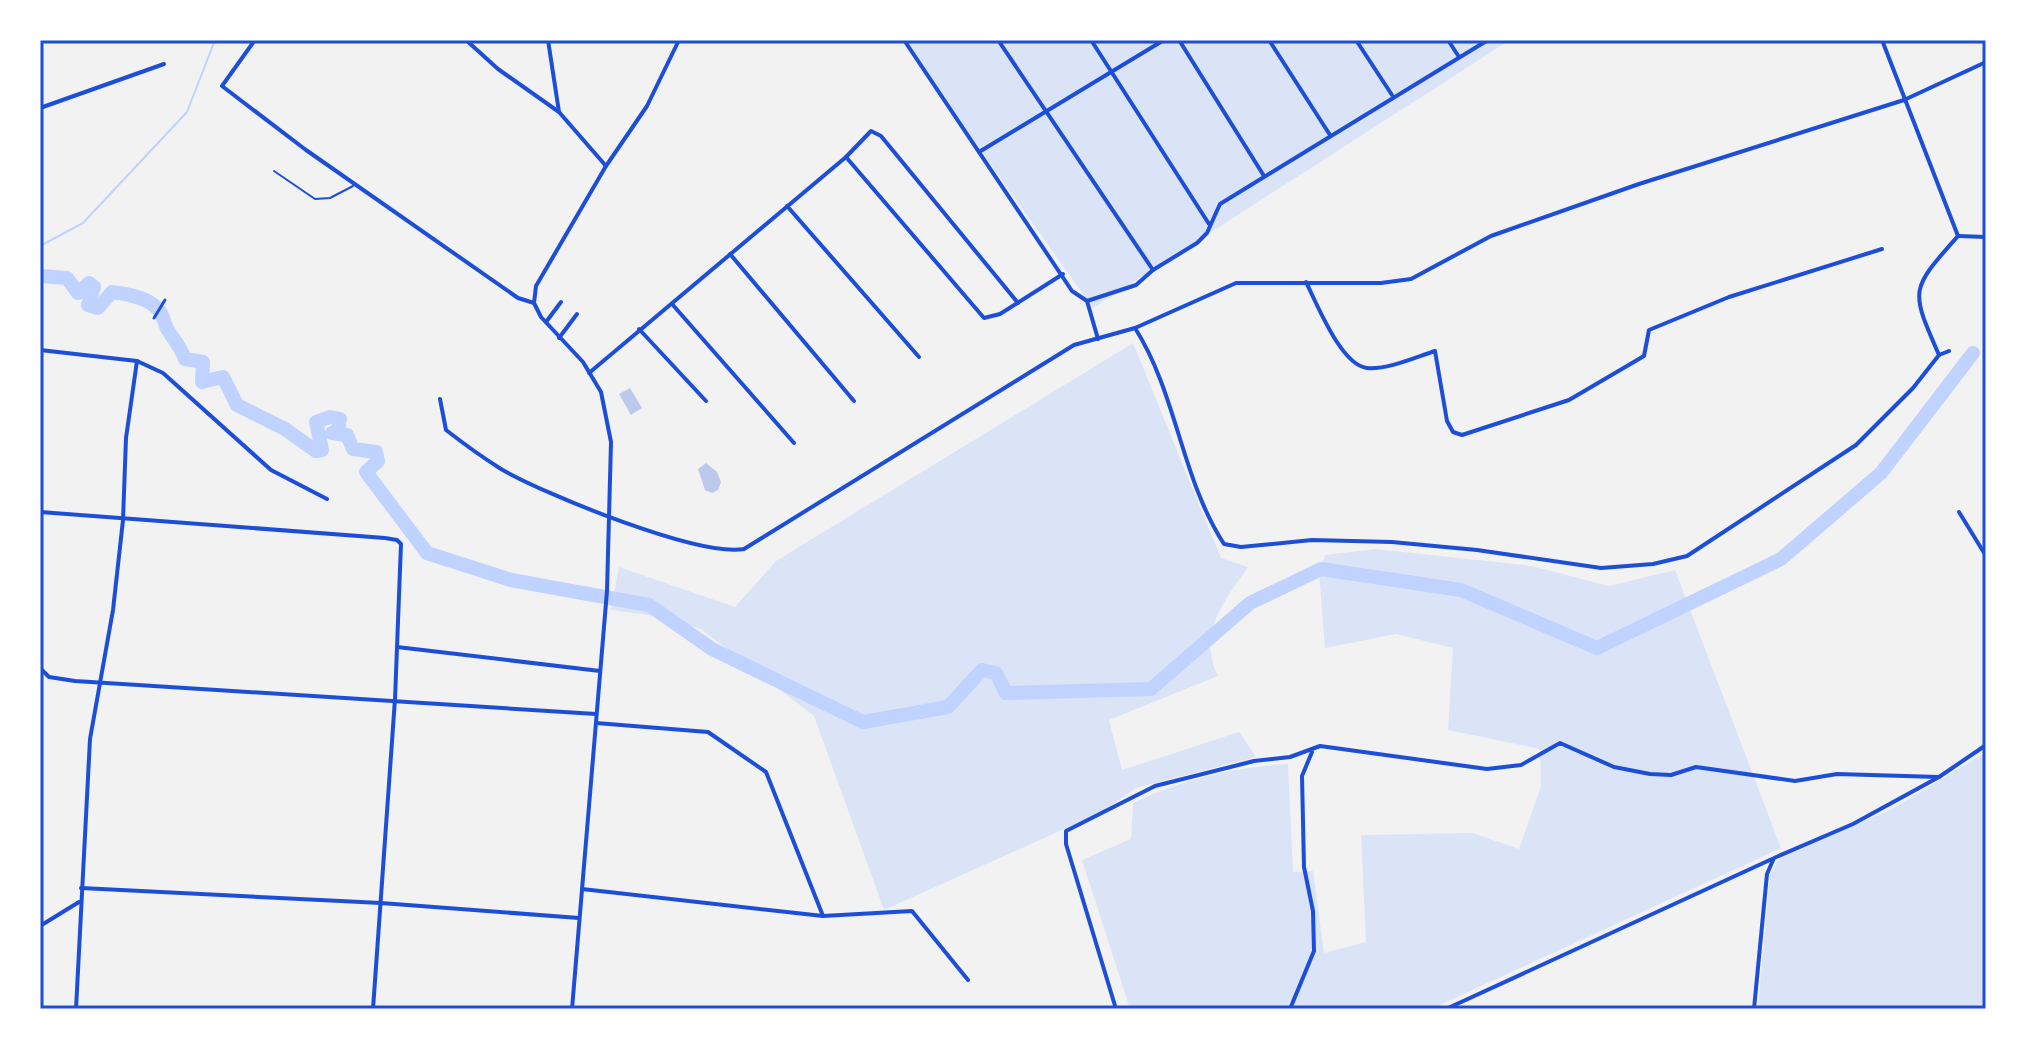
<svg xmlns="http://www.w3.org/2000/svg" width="2026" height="1049" viewBox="0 0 2026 1049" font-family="Bitter,serif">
  <rect width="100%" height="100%" fill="#f2f2f2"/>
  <g fill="#dbe4f7">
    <path d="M902 40H1510L1093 308Z"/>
    <path d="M1133 343 1221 558 1248 567C1224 602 1197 633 1218 676L1109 720 1122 770 1239 732 1256 757 1136 788 1100 813 884 910 814 716 701 629 655 616 611 610 619 567 735 607 776 561Z"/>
    <path d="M1376 549 1532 566 1609 586 1675 570 1781 848 1431 1009H1130L1082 860 1131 839 1133 803C1182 779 1234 767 1288 764L1293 872 1313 871 1324 953 1366 942 1361 835 1473 833 1519 849 1541 786 1540 749 1448 730 1453 648 1396 634 1325 648 1319 573 1325 555Z"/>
    <path d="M1986 752V1009H1758L1770 874 1779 859 1894 808Z"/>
  </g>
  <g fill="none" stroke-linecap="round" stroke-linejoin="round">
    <path stroke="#bfd3fe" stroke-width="2" d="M40 246 83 223 187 112 215 40"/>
    <path stroke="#bfd3fe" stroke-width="14" d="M40 276 67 278 78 293 89 283 94 287 88 305 98 308 112 292C128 294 154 298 162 315 165 321 165 327 169 332 176 342 181 348 185 359L203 362 202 382 223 377 237 405 285 429 316 451 322 450 316 422 330 417 340 419 338 430 332 433 347 435 353 449 376 452 378 461 366 472 427 553 511 580 649 605 712 649 863 722 948 707 982 670 996 673 1006 693 1151 689 1250 603 1321 569 1461 590 1597 648 1781 559 1881 473 1973 353"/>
  </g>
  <g fill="#bdc9ec">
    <path d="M630 388 642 408 631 415 619 394Z"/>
    <path d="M706 463 717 472 721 482 718 490 712 493 705 490 698 469Z"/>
  </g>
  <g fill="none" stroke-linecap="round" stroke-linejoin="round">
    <path stroke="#1d4ed8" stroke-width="2" d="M274 171 315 199 330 198 353 186"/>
    <path stroke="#1d4ed8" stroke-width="3" d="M154 318 165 300"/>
    <g stroke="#1d4ed8" stroke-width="4">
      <path d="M255 40 222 86 306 150 518 298 534 303"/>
      <path d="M466 40 498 69 559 112"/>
      <path d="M548 40 559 112 606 166"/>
      <path d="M904 40 1072 291 1087 301"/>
      <path d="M998 40 1153 270"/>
      <path d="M1091 40 1209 224"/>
      <path d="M1179 40 1264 176"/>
      <path d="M1269 40 1330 135"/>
      <path d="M1356 40 1392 95"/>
      <path d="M1448 40 1459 57"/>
      <path d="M1882 40 1958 236"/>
      <path d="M40 108 164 64"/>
      <path d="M979 152 1164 40"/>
      <path d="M846 157 984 318 1000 314 1063 274"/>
      <path d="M787 206 919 357"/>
      <path d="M1958 236 1986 237"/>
      <path d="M730 254 854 401"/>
      <path d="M1306 282C1317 304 1341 365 1367 368 1387 370 1416 357 1435 351L1447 421 1453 432 1462 435 1569 400 1644 356 1649 330 1729 297 1882 249"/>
      <path d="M672 304 794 443"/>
      <path d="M546 322 561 302"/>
      <path d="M1135 328C1177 394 1181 478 1224 544L1241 547 1312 540 1392 542 1477 550 1601 568 1653 564 1687 556 1856 445 1913 388 1939 355 1949 351"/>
      <path d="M639 329 706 401"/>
      <path d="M559 338 577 314"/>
      <path d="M1098 339 1087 301 1136 285 1153 270 1197 243 1207 233 1220 204 1488 40"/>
      <path d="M40 350 137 361 163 373 271 470 327 499"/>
      <path d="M1939 355C1910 289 1910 290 1958 236"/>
      <path d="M589 373 846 157 871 131 881 136 1018 303"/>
      <path d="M440 399 446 430C464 444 482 457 501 469 544 494 698 557 744 549L1074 345 1135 328 1236 283H1381L1411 279 1491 236 1639 184 1904 100 1986 62"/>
      <path d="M40 512 385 538 397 540 401 544 395 699 373 1009"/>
      <path d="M1959 512 1986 556"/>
      <path d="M397 647 600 671"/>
      <path d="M40 668 49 677 75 681 596 714"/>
      <path d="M596 723 708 732 766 772 823 916"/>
      <path d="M81 888 381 903 579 918"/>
      <path d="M582 889 823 916 912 911 968 980"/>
      <path d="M40 926 79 902"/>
      <path d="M76 1009 90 739 113 610 123 520 126 438 137 361"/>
      <path d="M572 1009 607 591 611 442 601 392 583 362 541 317 534 303 536 286 606 166 647 106 679 40"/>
      <path d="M1116 1009 1066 844V831L1155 786 1254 761 1290 757 1320 746 1487 769 1521 765 1560 743 1614 767 1650 774 1671 775 1696 767 1795 781 1837 774 1939 777"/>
      <path d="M1290 1009 1314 951 1313 911 1304 867 1302 776 1312 752"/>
      <path d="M1446 1009 1772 859"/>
      <path d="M1754 1009 1767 874 1774 858 1853 824 1939 777 1986 745"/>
    </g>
  </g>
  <rect width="2026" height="1049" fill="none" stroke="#ffffff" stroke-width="84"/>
  <rect x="42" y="42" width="1942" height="965" fill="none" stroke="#1d4ed8" stroke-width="3"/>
</svg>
